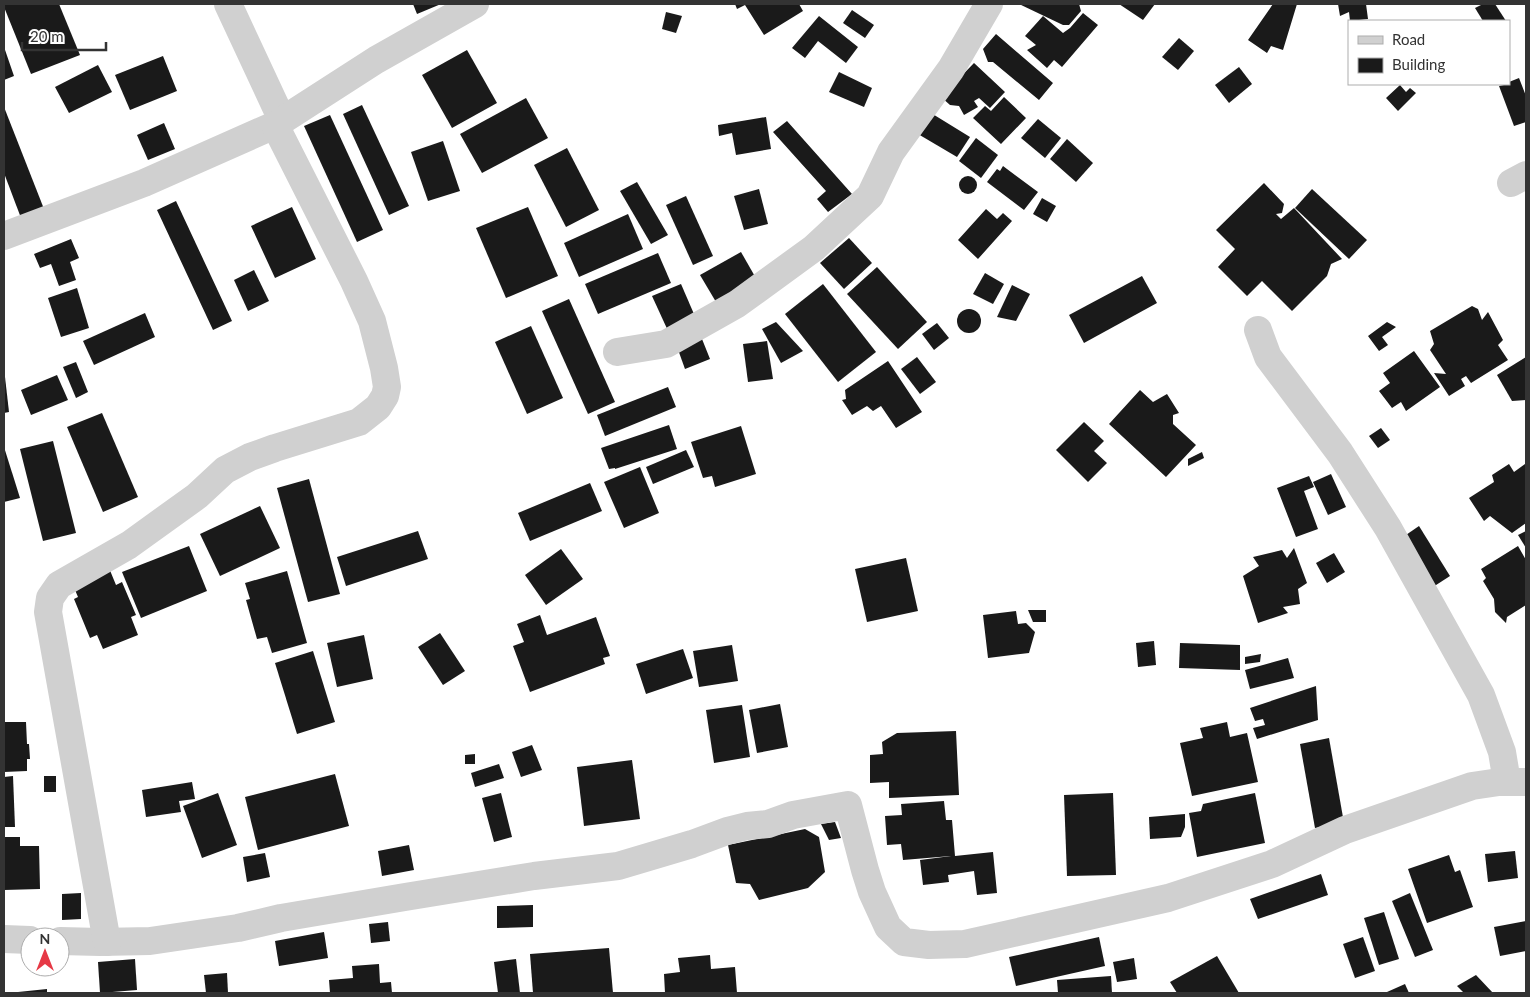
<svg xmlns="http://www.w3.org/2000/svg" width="1530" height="997" viewBox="0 0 1530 997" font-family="Lato,sans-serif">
  <rect width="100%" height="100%" fill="#fff"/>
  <g fill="#1a1a1a">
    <path d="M4 4H59L80 55 31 74 4 7Z"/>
    <path d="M413 4H441L417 14Z"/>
    <path d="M735 4H799L803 11 764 35 745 5 737 9Z"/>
    <path d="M1019 4H1079L1081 11 1069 25H1063Z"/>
    <path d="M1119 4H1155L1143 20Z"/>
    <path d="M1273 4H1297L1283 50 1271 46 1267 53 1248 40Z"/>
    <path d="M1338 4H1366L1368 19 1350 21 1349 12 1340 16Z"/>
    <path d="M1483 4H1495L1506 21H1483L1475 8Z"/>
    <path d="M852 10 874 25 865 38 843 23Z"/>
    <path d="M666 12 682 16 676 33 662 29Z"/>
    <path d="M1083 13 1098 25 1062 67 1054 60 1047 68 1027 50 1036 45 1025 36 1043 16 1063 33 1070 28Z"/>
    <path d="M819 16 858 47 846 63 818 41 805 58 792 48Z"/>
    <path d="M996 34 1053 83 1039 100 993 62H988L983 49Z"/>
    <path d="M1179 38 1194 51 1178 70 1162 57Z"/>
    <path d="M4 47 14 76 4 80Z"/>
    <path d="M467 50 497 103 452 128 422 75Z"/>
    <path d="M163 56 177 91 130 110 115 75Z"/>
    <path d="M974 63 1005 92 990 108 979 98 974 101 978 107 964 115 959 106 950 105 941 97Z"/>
    <path d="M98 65 112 92 69 113 55 87Z"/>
    <path d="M1239 67 1252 84 1229 103 1215 85Z"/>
    <path d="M839 72 872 88 864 107 829 92Z"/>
    <path d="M1519 78 1526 96V122L1514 126 1499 86 1509 84V82Z"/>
    <path d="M1400 85 1406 92 1410 88 1416 93 1398 111 1386 98Z"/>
    <path d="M1004 97 1026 118 1001 144 973 118 985 106 991 111Z"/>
    <path d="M526 98 548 138 482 173 460 134Z"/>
    <path d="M362 105 409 206 389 215 343 114Z"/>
    <path d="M4 107 44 209 21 218 4 173Z"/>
    <path d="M931 113 970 137 957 157 918 134Z"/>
    <path d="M330 115 383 230 357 242 304 126Z"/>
    <path d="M766 117 771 149 736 155 732 133 719 136 718 125Z"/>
    <path d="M1038 119 1061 138 1045 158 1021 138Z"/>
    <path d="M787 121 852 194 828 212 817 199 826 191 773 132Z"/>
    <path d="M164 123 175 149 148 160 137 135Z"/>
    <path d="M976 138 998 155 981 178 959 161Z"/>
    <path d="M1067 139 1093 163 1076 182 1050 159Z"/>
    <path d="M443 141 460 191 428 201 411 152Z"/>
    <path d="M567 148 599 210 566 227 534 165Z"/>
    <path d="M1003 166 1038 192 1024 210 987 182 997 169 1000 171Z"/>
    <circle cx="968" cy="185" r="9"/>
    <path d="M637 182 668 235 651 244 620 191Z"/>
    <path d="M1264 183 1284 204 1282 213 1276 214 1281 219 1294 208 1342 259 1331 264 1327 276 1292 311 1262 281 1247 296 1218 267 1235 249 1216 230Z"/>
    <path d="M759 189 768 224 744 230 734 196Z"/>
    <path d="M1312 189 1367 240 1349 259 1295 208Z"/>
    <path d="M686 196 713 256 693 265 666 205Z"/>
    <path d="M1042 198 1056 206 1047 222 1033 214Z"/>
    <path d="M176 201 232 321 213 330 157 210Z"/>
    <path d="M292 207 316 259 275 278 251 226Z"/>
    <path d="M528 207 558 276 506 298 476 228Z"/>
    <path d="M986 209 997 219 1003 213 1012 221 978 259 958 240Z"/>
    <path d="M628 214 643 249 579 277 564 243Z"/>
    <path d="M849 238 872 263 844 289 820 263Z"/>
    <path d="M71 239 79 258 70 262 76 280 59 286 51 264 40 268 34 254Z"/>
    <path d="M741 252 757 280 716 302 700 275Z"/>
    <path d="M658 253 671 283 598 314 585 284Z"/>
    <path d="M877 267 927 322 898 349 847 294Z"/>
    <path d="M254 270 269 301 248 311 234 280Z"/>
    <path d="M985 273 1004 284 993 304 973 294Z"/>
    <path d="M1142 276 1157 303 1084 343 1069 315Z"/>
    <path d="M681 284 697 321 669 333 652 296Z"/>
    <path d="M823 284 876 352 838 382 785 314Z"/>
    <path d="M1012 285 1030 294 1016 321 997 317Z"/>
    <path d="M77 288 89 328 61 337 48 298Z"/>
    <path d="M569 299 615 402 588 414 542 311Z"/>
    <path d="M1472 306 1478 309 1482 320 1488 312 1503 340 1498 345 1508 360 1471 383 1466 376 1461 379 1465 386 1449 396 1434 373 1446 374 1430 350 1434 344 1430 331Z"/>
    <circle cx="969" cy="321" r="12"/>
    <path d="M145 313 155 337 94 365 83 341Z"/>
    <path d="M776 322 803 351 781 363 762 329Z"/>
    <path d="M1387 322 1396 327 1382 337 1388 345 1379 351 1368 336Z"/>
    <path d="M937 323 949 338 934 350 922 334Z"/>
    <path d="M531 326 563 398 527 414 495 342Z"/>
    <path d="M700 334 710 359 685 369 676 344Z"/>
    <path d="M767 341 773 379 748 382 743 344Z"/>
    <path d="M1414 351 1440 387 1406 411 1401 402 1392 408 1379 391 1390 383 1383 373Z"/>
    <path d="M917 357 936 382 920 394 901 369Z"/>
    <path d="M1526 357V400L1512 401 1497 375Z"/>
    <path d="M888 361 922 412 896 428 881 406 873 411 867 406 852 415 842 400 846 399 845 390Z"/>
    <path d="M76 362 88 392 76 398 63 367Z"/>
    <path d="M57 375 68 400 31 415 21 390Z"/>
    <path d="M4 377H5L9 412 4 413Z"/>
    <path d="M668 387 676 407 605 436 597 415Z"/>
    <path d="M1140 390 1153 402 1167 394 1179 413 1173 415V424L1196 445 1166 477 1109 424Z"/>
    <path d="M102 413 138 497 103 512 67 427Z"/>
    <path d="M1084 422 1104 441 1094 451 1107 463 1088 482 1056 450Z"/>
    <path d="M669 425 677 449 615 469V468L609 469 601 448Z"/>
    <path d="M741 426 756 474 715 487 712 476 703 478 691 442Z"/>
    <path d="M1381 428 1390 440 1378 448 1369 436Z"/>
    <path d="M53 441 76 533 43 541 20 449Z"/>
    <path d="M4 447 20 498 4 502Z"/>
    <path d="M686 450 694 467 653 484 646 467Z"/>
    <path d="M1202 452 1204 458 1188 466V459Z"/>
    <path d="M1509 464 1514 472 1525 464 1526 466V523L1512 533 1490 516 1484 521 1469 498 1494 482 1492 475Z"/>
    <path d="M640 467 659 513 624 528 604 482Z"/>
    <path d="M1331 474 1346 507 1328 515 1313 482Z"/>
    <path d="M1309 476 1314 487 1304 491 1318 529 1296 537 1277 488Z"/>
    <path d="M309 479 340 594 308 602 277 488Z"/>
    <path d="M590 483 602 511 530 541 518 513Z"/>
    <path d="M260 506 280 548 220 576 200 534Z"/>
    <path d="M1419 526 1450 576 1433 587 1403 537Z"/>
    <path d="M418 531 428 559 346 586 337 557Z"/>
    <path d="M1526 531V548L1518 535Z"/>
    <path d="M189 546 207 591 141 618 122 572Z"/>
    <path d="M1518 546 1526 560V605L1507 617 1506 623 1495 612 1494 599 1483 581 1486 578 1481 569Z"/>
    <path d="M1294 548 1307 583 1298 589 1300 604 1283 607 1288 613 1258 623 1243 576 1259 566 1253 557 1282 550 1287 558Z"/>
    <path d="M561 549 583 579 546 605 525 575Z"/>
    <path d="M1334 553 1345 572 1327 583 1316 563Z"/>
    <path d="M906 558 918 611 867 622 855 569Z"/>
    <path d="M109 568 116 585 122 582 136 615 131 617 138 635 103 649 97 635 90 638 74 599 78 597 72 583Z"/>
    <path d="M287 571 307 643 272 653 267 637 257 639 246 600 250 599 245 583Z"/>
    <path d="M1028 610H1046V622H1033Z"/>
    <path d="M1016 611 1018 624 1026 623 1035 632 1029 653 988 658 983 615Z"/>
    <path d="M540 615 547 635 596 617 610 656 603 658 605 664 530 692 513 646 524 642 517 624Z"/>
    <path d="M440 633 465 671 443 685 418 647Z"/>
    <path d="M364 635 373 679 337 687 327 643Z"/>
    <path d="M1154 641 1156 665 1138 667 1136 643Z"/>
    <path d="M1180 643 1240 645V670L1179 668Z"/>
    <path d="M732 645 738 681 699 687 693 651Z"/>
    <path d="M683 649 693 678 646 694 636 664Z"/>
    <path d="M313 651 335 722 297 734 275 663Z"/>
    <path d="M1261 654 1260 662 1245 664V657Z"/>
    <path d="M1288 658 1294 678 1250 689 1245 670Z"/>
    <path d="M1316 686 1318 720 1257 739 1253 728 1265 725 1263 719 1255 721 1250 708Z"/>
    <path d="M780 704 788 747 757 753 749 710Z"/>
    <path d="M742 705 750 757 714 763 706 710Z"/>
    <path d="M4 722H26L27 744H29L30 759H27V771L4 772Z"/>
    <path d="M1227 722 1230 737 1247 733 1258 782 1192 796 1180 743 1203 738 1200 728Z"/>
    <path d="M956 731 959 795 889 798V782L870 783V755L883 754 882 742 897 733Z"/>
    <path d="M1329 738 1344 823 1315 828 1300 744Z"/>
    <path d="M532 745 542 770 521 777 512 752Z"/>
    <path d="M475 754V764H465V755Z"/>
    <path d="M632 760 640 819 584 826 577 767Z"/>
    <path d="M499 764 504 778 475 787 471 773Z"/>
    <path d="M335 774 349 826 258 850 245 797Z"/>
    <path d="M13 776 15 827H4V777Z"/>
    <rect x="44" y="776" width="12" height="16"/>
    <path d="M192 782 195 799 179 801 181 812 146 817 142 790Z"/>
    <path d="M218 793 237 845 202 858 183 806Z"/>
    <path d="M501 793 512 837 494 842 482 798Z"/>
    <path d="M1113 793 1116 875 1067 876 1064 795Z"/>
    <path d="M1255 793 1265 843 1197 857 1189 813 1201 811 1203 804Z"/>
    <path d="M944 801 946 820H952L955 856 993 852 997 893 977 895 974 871 948 875 949 882 923 885 920 860 951 856 903 860 901 844 887 845 885 816 902 815 901 804Z"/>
    <path d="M1185 814V827L1181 837 1150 839 1149 817Z"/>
    <path d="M835 822 841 838 829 840 821 824Z"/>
    <path d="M805 829 819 837 825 872 808 888 759 900 750 884 736 883 728 845Z"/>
    <path d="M4 837H20V846H39L40 889 4 890Z"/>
    <path d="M409 845 414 870 382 876 378 851Z"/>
    <path d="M1515 851 1518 878 1488 882 1485 854Z"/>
    <path d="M265 853 270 877 247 882 243 857Z"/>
    <path d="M1449 855 1455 872 1460 870 1473 907 1427 923 1408 869Z"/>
    <path d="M1321 874 1328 895 1258 919 1250 899Z"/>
    <path d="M81 893V919L62 920V894Z"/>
    <path d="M1410 893 1433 950 1415 957 1392 901Z"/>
    <path d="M533 905V927L497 928V906Z"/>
    <path d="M1384 912 1399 959 1379 965 1364 918Z"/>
    <path d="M1526 921V951L1500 956 1494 927Z"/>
    <path d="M388 922 390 941 371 943 369 924Z"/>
    <path d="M324 932 328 958 279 966 275 941Z"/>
    <path d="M1099 937 1105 966 1016 986 1009 957Z"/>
    <path d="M1363 937 1375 971 1355 978 1343 944Z"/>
    <path d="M609 948 613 993H533L530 954Z"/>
    <path d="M710 955 711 969 735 967 737 993H665L664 974 680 972 678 958Z"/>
    <path d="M1217 956 1239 993H1177L1170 982Z"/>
    <path d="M1134 958 1137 979 1117 982 1113 962Z"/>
    <path d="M135 959 137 990 100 993 98 962Z"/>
    <path d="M516 959 520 993H498L494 962Z"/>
    <path d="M379 964 380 983 391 982 392 993H330L329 980 353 978 352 966Z"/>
    <path d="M227 973 228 993H206L204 975Z"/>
    <path d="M1476 975 1493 993H1464L1457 986Z"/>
    <path d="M1111 976 1112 993H1058L1057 980Z"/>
    <path d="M1405 984 1409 993H1387V992Z"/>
    <path d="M47 989V993H18V992Z"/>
  </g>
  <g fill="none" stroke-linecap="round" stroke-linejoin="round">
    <g stroke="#d0d0d0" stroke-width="28">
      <path d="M228 4 282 120"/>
      <path d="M1511 183 1526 175"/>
      <path d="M4 236 144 183 275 125 376 60 475 4"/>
      <path d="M1258 330 1268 357 1340 453 1388 528 1481 695 1502 752 1507 782"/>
      <path d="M617 352 666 344 737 304 814 248 870 196 891 152 951 69 989 4"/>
      <path d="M4 939 30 940"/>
      <path d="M60 941 100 942 150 941 238 928 281 918 405 897 534 876 618 866 692 844 727 831 747 826 768 824 793 815 848 805 865 870 872 892 888 927 904 942 929 945 965 944 1168 898 1272 864 1345 830 1472 786 1499 782H1526"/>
      <path d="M107 942 48 612 50 598 59 585 129 545 197 496 225 470 250 457 275 448 359 422 378 407 385 396 387 387 384 368 372 321 354 281 275 125"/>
    </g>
  </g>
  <rect width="1530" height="997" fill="none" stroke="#333333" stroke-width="10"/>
  <rect x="1348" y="20" width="162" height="65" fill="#ffffff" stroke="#adadad"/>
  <rect x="1358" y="36" width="25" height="8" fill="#d0d0d0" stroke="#adadad"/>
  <text x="1392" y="45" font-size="15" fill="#333333">Road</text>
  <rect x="1358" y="58" width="25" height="15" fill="#1a1a1a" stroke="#adadad"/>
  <text x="1392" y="70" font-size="15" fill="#333333">Building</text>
  <g transform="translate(45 952)"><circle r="24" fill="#ffffff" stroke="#adadad"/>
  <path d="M0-4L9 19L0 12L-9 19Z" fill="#e63946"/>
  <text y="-8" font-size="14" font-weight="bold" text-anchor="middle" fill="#333333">N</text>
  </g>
  <path d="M22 42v8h84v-8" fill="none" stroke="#333333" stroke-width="2.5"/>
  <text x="30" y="42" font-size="15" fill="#333333" stroke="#ffffff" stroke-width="4" paint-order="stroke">20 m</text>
</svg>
